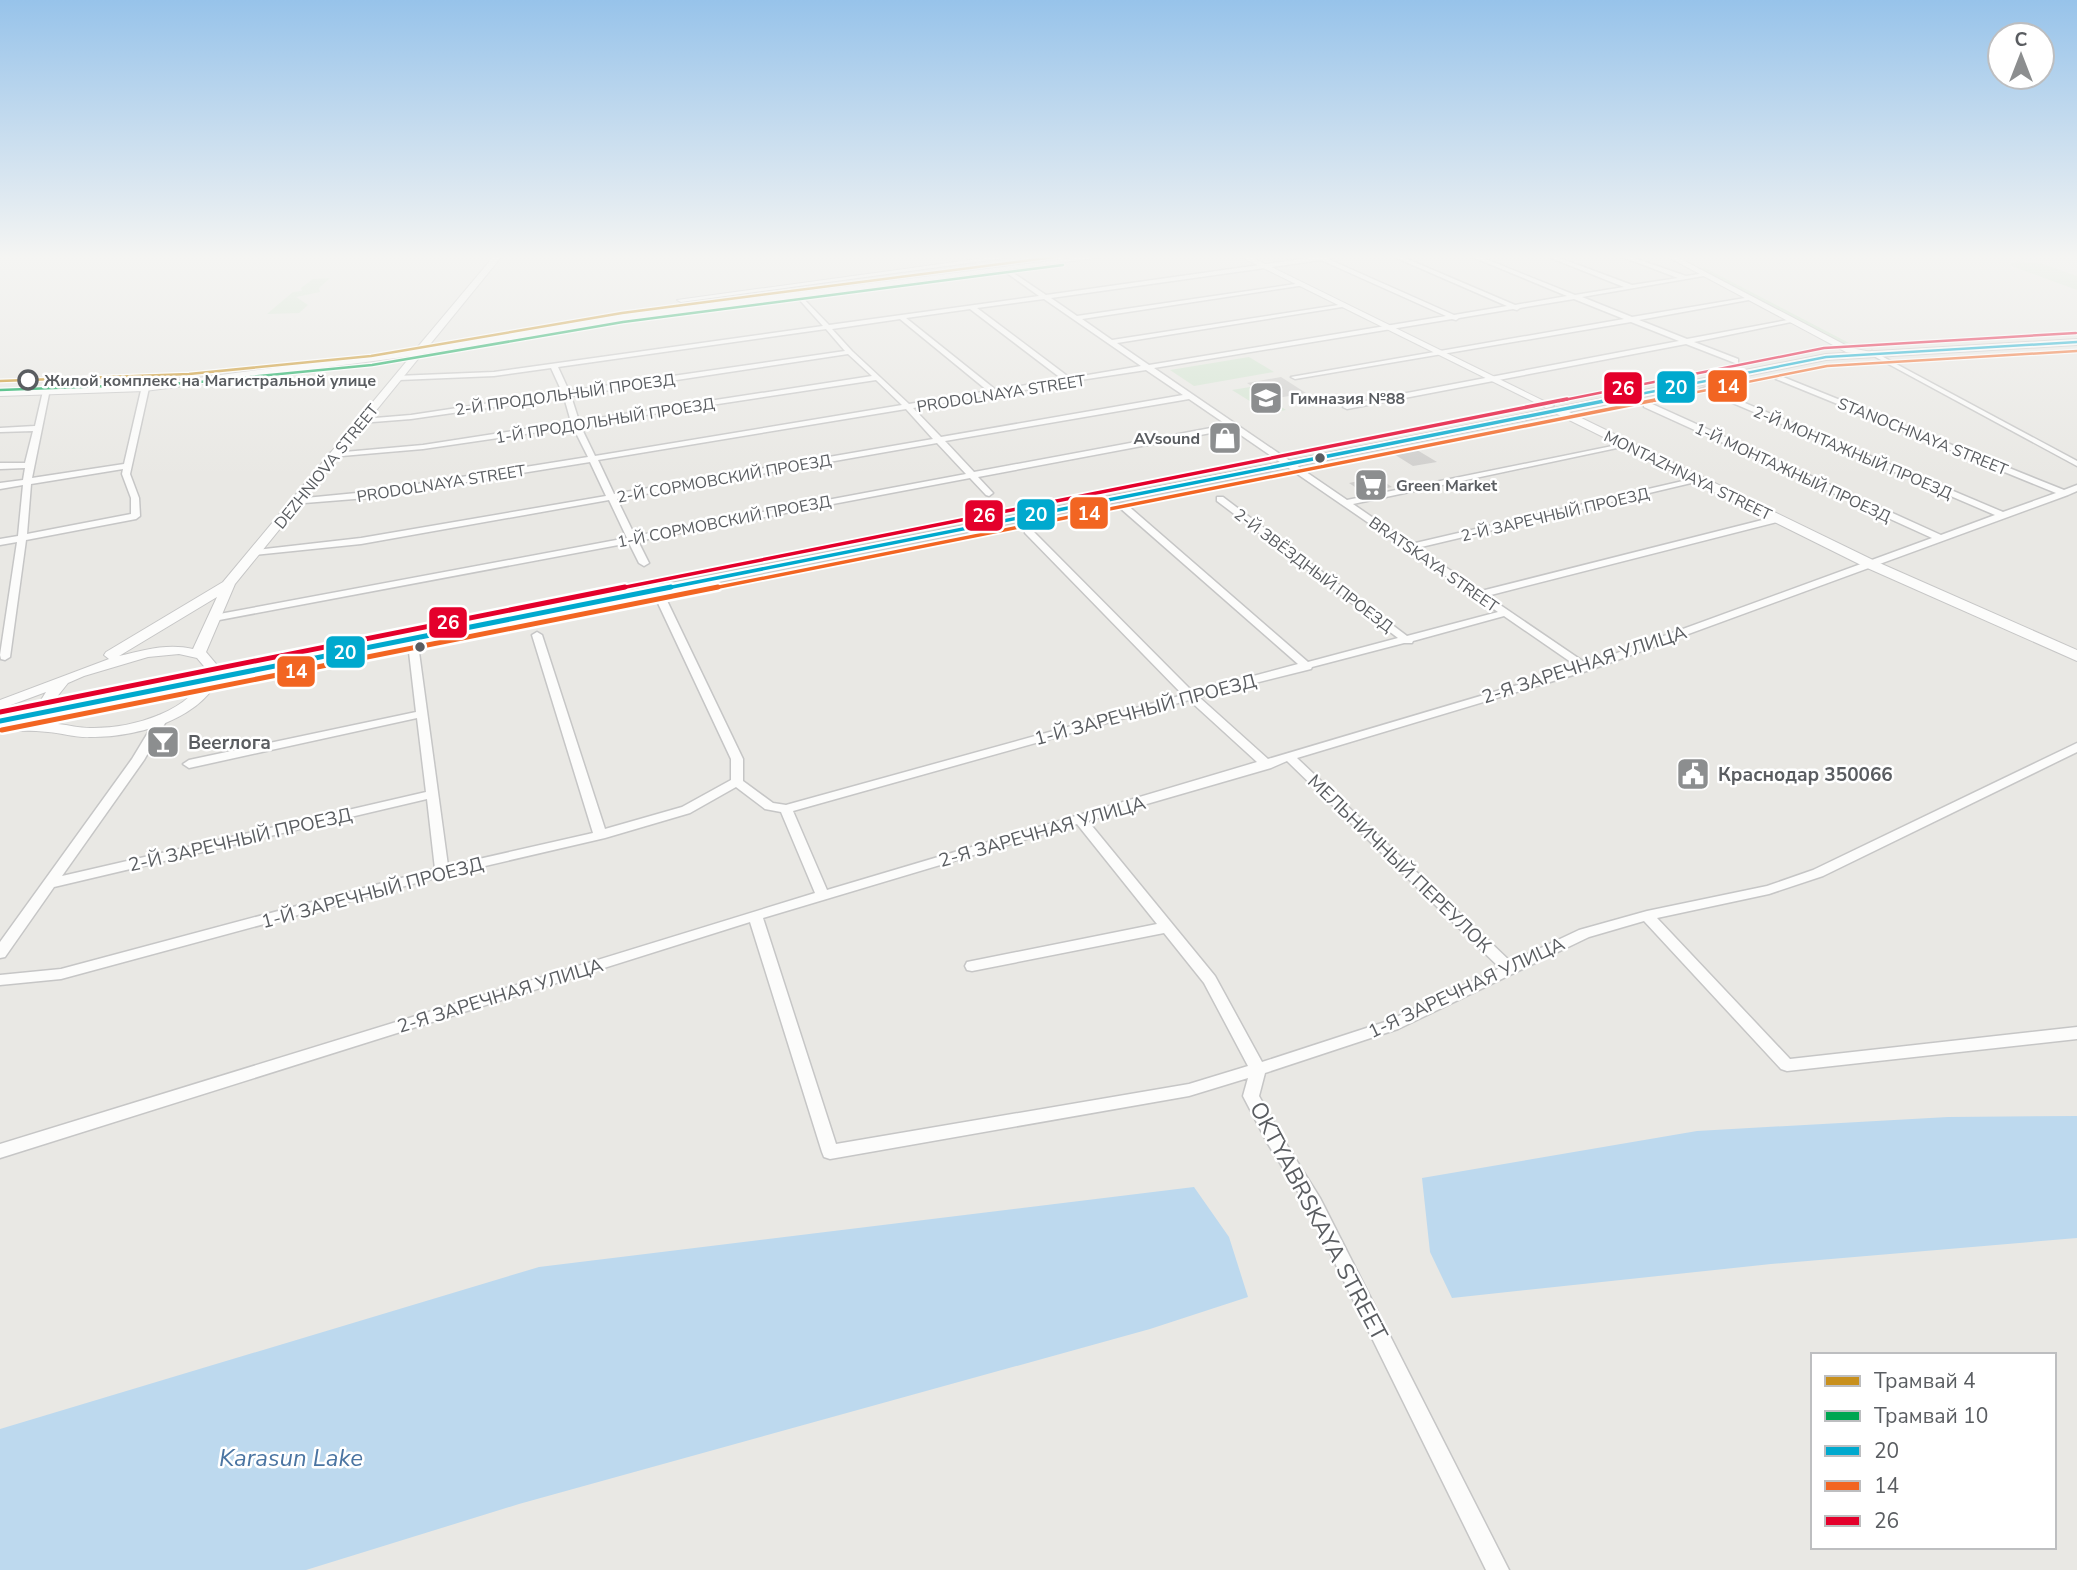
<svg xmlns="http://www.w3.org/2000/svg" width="2077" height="1570" viewBox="0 0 2077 1570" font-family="'Nunito Sans',sans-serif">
  <rect width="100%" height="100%" fill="#e9e8e4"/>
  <g fill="#d3e4d1">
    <path d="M2017 261 2043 264 2077 276V290L2009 265Z"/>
    <path d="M1705 268 1849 343H1840L1699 269Z"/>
    <path d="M330 278 319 288 320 292 296 297 308 305 299 313 267 314 293 292 302 291 301 288 313 279Z"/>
    <path d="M1249 357 1274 372 1194 386 1170 370Z"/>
    <path d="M1250 387 1286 410 1269 413 1232 390Z"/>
  </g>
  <g fill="#bdd9ee">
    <path d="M2077 1116V1238L1771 1264 1452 1298 1430 1252 1422 1178 1697 1131 1948 1117Z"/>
    <path d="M1194 1187 1229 1237 1248 1297 1150 1329 519 1504 306 1570H0V1429L539 1267Z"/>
  </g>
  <g fill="#d0cfcd">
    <path d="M1281 377 1306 393 1272 399 1247 383Z"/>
    <path d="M1412 447 1437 462 1413 466 1389 451Z"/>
    <path d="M1377 477 1392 487 1364 493 1349 483Z"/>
  </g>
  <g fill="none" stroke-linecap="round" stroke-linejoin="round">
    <defs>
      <g id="minor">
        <path d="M1323 256H1338L1328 259 1454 315 1507 306 1392 256H1400L1515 305 1567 296 1470 256H1478L1575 295 1624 287 1546 256H1554L1632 285 1678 278 1620 256H1628L1686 276 1706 273 1709 275 1582 297 1632 317 1751 297 1754 299 1639 320 1687 339 1793 319 1796 321 1694 342 1738 359V363H1735L1686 344 1347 409 1343 407 1344 405 1679 341 1631 322 1295 379 1291 377 1624 319 1574 299 1520 308 1517 310 1513 309 1459 318 1456 320 1452 319 1154 368 1347 500 1627 443 1631 445 1353 504 1411 544 1700 477 1704 480 1417 548 1481 591 1778 516 1781 517V521L1487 596 1587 664 1932 538 1644 407V403H1650L1941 535 1995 515 1700 389 1707 387 2003 512 2056 493 1776 379 1783 377 2064 490 2077 485V491L2068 495 1590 670 1297 758 1511 962 1579 930 1647 911 1767 886 1813 870 2077 743V752L1823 876 1769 894 1657 918 1790 1059 2077 1027V1039L1787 1071 1781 1069 1644 921 1589 937 1398 1029 1265 1073 1259 1096 1280 1134 1320 1198 1509 1570H1486L1308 1208 1268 1144 1243 1096 1248 1078 1189 1096 830 1159 824 1157 822 1152 750 922 0 1158V1144L815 893 781 812 765 809 736 787 690 813 605 838 442 876 61 979 0 985V975L61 969 435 869 427 799 54 887 5 957 0 958V942L132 759 158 716 162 715 168 718 144 760 62 876 426 792 417 718 189 768 183 764 189 760 416 712 409 652 414 649 419 652 448 866 593 833 532 635 537 632 542 635 605 829 682 807 731 780V759L649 584 654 581 659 584 743 759V781L773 803 786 805 1183 695 1025 533V529H1031L1193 692 1298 664 1120 508V504H1126L1308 662 1398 638 1217 501V497H1223L1407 636 1498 612 1232 429 978 477 993 493 989 496 986 495 970 478 638 541 649 563 644 566 639 563 629 543 214 621 210 620 209 618 214 615 627 538 609 500 361 544 253 555V551L256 550 361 538 606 496 590 462 367 498 292 504V500L295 499 367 492 588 457 573 427 423 449 330 457V453H333L423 445 571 422 564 397 411 419 360 423 359 421 363 419 411 415 562 392 551 368 494 376 399 380 395 378 396 376 494 372 823 326 797 297 799 294 829 325 1039 296 1004 271 1006 268 1046 295ZM1321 260 1446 316 1149 365 1117 343 1348 306 1345 304 1112 340 1082 319 1305 285 1302 283 1077 316 1051 298ZM1044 299 1141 366 1070 378 977 308ZM970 309 1062 379 996 390 906 318ZM900 319 988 391 909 404 852 351 832 329ZM826 329 845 351 569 391 558 367ZM848 354 872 376 579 421 571 396ZM1146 370 1183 395 941 437 913 408 993 395 996 396 1000 394 1067 383 1071 384 1074 381ZM876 380 902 405 595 456 580 425ZM1189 399 1227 425 974 472 945 441ZM906 409 933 439 614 494 598 460ZM937 443 966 474 635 536 617 499ZM1504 616 1578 667 1268 759 1199 697 1311 669 1312 667 1404 643H1412L1413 641ZM1189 700 1257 762 827 890 793 811ZM1287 761 1500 968 1388 1021 1262 1062 1215 976 1088 821 1271 768ZM1077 824 1157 924 967 962 965 966 967 970 972 971 1164 933 1204 983 1248 1066 1189 1084 836 1144 763 918Z"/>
        <path d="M1872 351 2077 461V466L1870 354 1869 353Z"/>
        <path d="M142 386 149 388 130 474 139 498 140 516 136 519 26 540 10 657 5 660 1 659 0 655 17 542 0 545V539L18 536 23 485 0 489V483L23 480 25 468 0 469V463H25L33 431 0 432V428L35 426 43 391 50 389 32 478 124 464ZM123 469 122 474 131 498V514L27 534 31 484Z"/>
      </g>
      <g id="tertiary">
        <path d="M494 256H502L427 348 627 314 1090 256H1111L627 320 422 354 235 584 206 652 222 671C205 719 138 737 91 737 77 738 62 733 48 732 32 730 16 731 0 731V723L40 722 36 708 46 692 0 709V700L109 659 104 655 106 652 223 582 411 356 145 391 0 396V390L145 385 416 349ZM217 597 193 649C168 643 144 650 119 656ZM179 654 197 658 208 671C192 712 131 729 90 728 79 728 69 725 58 724L51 714 52 703 68 683 84 676 148 657Z"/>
        <path d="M999 256H1019L681 302 677 300Z"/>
        <path d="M1239 256H1249L1554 406 1546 408Z"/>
        <path d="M1666 256H1675L1851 348 1876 353 1872 356 1846 352Z"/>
      </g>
      <path id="secondary" d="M2077 339V345L1826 360 1569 412 1875 561 2077 650V661L1865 567 1557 414 0 726V716L1826 354Z"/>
    </defs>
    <use href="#minor" stroke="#c6c6c6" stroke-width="3"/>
    <use href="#tertiary" stroke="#c6c6c6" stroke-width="2"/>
    <use href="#secondary" stroke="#c6c6c6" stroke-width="2"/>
    <use href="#minor" fill="#fcfcfb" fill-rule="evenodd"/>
    <use href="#tertiary" fill="#fcfcfb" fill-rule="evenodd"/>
    <use href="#secondary" fill="#fcfcfb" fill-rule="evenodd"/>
    <defs>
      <path id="bus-1-far2" d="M1605 401 1826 357 2077 342"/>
      <path id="bus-1-far1" d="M662 589 1614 399"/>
      <path id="bus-1" d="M0 721 671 587"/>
      <path id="bus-2-far2" d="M1652 401 1827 366 2077 351"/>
      <path id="bus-2-far1" d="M709 589 1660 399"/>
      <path id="bus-2" d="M2 730 718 587"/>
      <path id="bus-3-far2" d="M1559 401 1824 348 2076 333"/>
      <path id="bus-3-far1" d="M616 589 1567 399"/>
      <path id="bus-3" d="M0 712 625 587"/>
    </defs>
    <use href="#bus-1-far2" stroke="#fff" stroke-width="5"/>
    <use href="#bus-1-far1" stroke="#fff" stroke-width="7"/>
    <use href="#bus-1" stroke="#fff" stroke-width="10"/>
    <use href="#bus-2-far2" stroke="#fff" stroke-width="5"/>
    <use href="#bus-2-far1" stroke="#fff" stroke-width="7"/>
    <use href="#bus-2" stroke="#fff" stroke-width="10"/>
    <use href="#bus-3-far2" stroke="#fff" stroke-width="5"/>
    <use href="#bus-3-far1" stroke="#fff" stroke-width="7"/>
    <use href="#bus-3" stroke="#fff" stroke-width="10"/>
    <use href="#bus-1-far2" stroke="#00a9ce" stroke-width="2.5"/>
    <use href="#bus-1-far1" stroke="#00a9ce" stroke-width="3.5"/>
    <use href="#bus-1" stroke="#00a9ce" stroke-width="5"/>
    <use href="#bus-2-far2" stroke="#f26522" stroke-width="2.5"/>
    <use href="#bus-2-far1" stroke="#f26522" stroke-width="3.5"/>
    <use href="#bus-2" stroke="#f26522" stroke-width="5"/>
    <use href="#bus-3-far2" stroke="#e4002b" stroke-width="2.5"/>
    <use href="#bus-3-far1" stroke="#e4002b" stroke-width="3.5"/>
    <use href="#bus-3" stroke="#e4002b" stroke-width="5"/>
    <defs>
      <path id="tram-1" d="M0 381 189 374 371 356 622 313 1062 256"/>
      <path id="tram-2" d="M0 390 189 383 372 365 623 322 1063 265"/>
    </defs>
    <use href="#tram-1" stroke="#fff" stroke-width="5"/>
    <use href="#tram-2" stroke="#fff" stroke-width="5"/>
    <use href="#tram-1" stroke="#c8901d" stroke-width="2.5"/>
    <use href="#tram-2" stroke="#00a651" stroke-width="2.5"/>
  </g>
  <linearGradient id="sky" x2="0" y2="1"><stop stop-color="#97c3ea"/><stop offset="0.54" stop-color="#f5f5f3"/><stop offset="1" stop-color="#f5f5f3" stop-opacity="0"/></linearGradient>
  <rect width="2077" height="476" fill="url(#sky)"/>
  <defs>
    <symbol id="school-square" viewBox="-11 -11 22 22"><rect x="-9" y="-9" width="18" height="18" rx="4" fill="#8c8e8f" stroke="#fff"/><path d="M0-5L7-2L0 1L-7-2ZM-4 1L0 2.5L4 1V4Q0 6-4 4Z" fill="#fff"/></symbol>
    <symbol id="shop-square" viewBox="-11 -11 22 22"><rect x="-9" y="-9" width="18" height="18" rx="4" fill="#8c8e8f" stroke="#fff"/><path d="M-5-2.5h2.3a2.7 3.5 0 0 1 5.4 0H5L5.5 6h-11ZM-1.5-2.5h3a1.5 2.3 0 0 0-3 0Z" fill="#fff"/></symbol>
    <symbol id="supermarket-square" viewBox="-11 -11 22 22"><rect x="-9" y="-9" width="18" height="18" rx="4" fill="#8c8e8f" stroke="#fff"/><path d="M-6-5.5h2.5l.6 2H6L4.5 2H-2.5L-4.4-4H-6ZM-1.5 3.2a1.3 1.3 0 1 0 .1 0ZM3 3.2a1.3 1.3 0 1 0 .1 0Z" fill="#fff"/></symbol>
    <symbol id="bar-square" viewBox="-11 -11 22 22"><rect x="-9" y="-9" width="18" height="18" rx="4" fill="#8c8e8f" stroke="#fff"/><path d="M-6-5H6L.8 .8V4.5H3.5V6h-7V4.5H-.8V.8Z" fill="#fff"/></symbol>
    <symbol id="civic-square" viewBox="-11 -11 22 22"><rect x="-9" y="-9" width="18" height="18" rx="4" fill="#8c8e8f" stroke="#fff"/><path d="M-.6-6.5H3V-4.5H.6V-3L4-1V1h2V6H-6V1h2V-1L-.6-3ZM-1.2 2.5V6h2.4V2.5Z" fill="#fff"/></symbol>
  </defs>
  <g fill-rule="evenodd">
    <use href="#school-square" x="1247" y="379" width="38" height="38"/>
    <use href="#shop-square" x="1206" y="419" width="38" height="38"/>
    <use href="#supermarket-square" x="1352" y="466" width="38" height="38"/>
    <use href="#bar-square" x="144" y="723" width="38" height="38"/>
    <use href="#civic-square" x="1674" y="755" width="38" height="38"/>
  </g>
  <circle fill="#fff" stroke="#5a5d61" stroke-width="3.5" cx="28" cy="380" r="9"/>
  <g fill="#5a5d61" stroke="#fff" stroke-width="2.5">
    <circle cx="1320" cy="458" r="6"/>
    <circle cx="420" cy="647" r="6"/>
  </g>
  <g text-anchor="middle" stroke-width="5" stroke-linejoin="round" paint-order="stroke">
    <g font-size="16" font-weight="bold" fill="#5a5d61" stroke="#fff" text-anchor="start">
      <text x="44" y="386">Жилой комплекс на Магистральной улице</text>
    </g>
    <g font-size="16" fill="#5a5d61" stroke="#fff">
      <text transform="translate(1001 393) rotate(-9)" y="6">PRODOLNAYA STREET</text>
      <text transform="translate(565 394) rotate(-8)" y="6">2-Й ПРОДОЛЬНЫЙ ПРОЕЗД</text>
      <text transform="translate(605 420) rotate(-9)" y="6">1-Й ПРОДОЛЬНЫЙ ПРОЕЗД</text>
      <text transform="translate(1923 436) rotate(22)" y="6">STANOCHNAYA STREET</text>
      <text transform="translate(1853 452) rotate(23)" y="6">2-Й МОНТАЖНЫЙ ПРОЕЗД</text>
      <text transform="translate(326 466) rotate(-51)" y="6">DEZHNIOVA STREET</text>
      <text transform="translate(1793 472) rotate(25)" y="6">1-Й МОНТАЖНЫЙ ПРОЕЗД</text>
      <text transform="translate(1688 475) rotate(26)" y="6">MONTAZHNAYA STREET</text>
      <text transform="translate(724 478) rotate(-10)" y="6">2-Й СОРМОВСКИЙ ПРОЕЗД</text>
      <text transform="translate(441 483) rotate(-9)" y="6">PRODOLNAYA STREET</text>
      <text transform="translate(1555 514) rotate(-13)" y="6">2-Й ЗАРЕЧНЫЙ ПРОЕЗД</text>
      <text transform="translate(724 521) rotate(-11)" y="6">1-Й СОРМОВСКИЙ ПРОЕЗД</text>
      <text transform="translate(1434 564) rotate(35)" y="6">BRATSKAYA STREET</text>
      <text transform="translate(1314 570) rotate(37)" y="6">2-Й ЗВЁЗДНЫЙ ПРОЕЗД</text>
    </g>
    <g font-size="16" font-weight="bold" fill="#5a5d61" stroke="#fff" text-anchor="start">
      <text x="1290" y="404">Гимназия №88</text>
      <text x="1200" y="444" text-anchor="end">AVsound</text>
      <text x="1396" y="491">Green Market</text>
    </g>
    <g font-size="19" fill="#5a5d61" stroke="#fff">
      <text transform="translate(1584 664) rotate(-18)" y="7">2-Я ЗАРЕЧНАЯ УЛИЦА</text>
      <text transform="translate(1145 709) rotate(-15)" y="7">1-Й ЗАРЕЧНЫЙ ПРОЕЗД</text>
      <text transform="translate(1042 831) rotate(-16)" y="7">2-Я ЗАРЕЧНАЯ УЛИЦА</text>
      <text transform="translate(240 839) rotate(-13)" y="7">2-Й ЗАРЕЧНЫЙ ПРОЕЗД</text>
      <text transform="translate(1400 863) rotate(44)" y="7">МЕЛЬНИЧНЫЙ ПЕРЕУЛОК</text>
      <text transform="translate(372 892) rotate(-15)" y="7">1-Й ЗАРЕЧНЫЙ ПРОЕЗД</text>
      <text transform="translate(1466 987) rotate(-25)" y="7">1-Я ЗАРЕЧНАЯ УЛИЦА</text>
      <text transform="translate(500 995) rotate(-17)" y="7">2-Я ЗАРЕЧНАЯ УЛИЦА</text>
    </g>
    <g font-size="19" font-weight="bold" fill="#5a5d61" stroke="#fff" text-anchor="start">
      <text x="188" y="749">Beerлога</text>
      <text x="1718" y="781">Краснодар 350066</text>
    </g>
    <g font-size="23" fill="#5a5d61" stroke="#fff">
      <text transform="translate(1319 1221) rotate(62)" y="8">OKTYABRSKAYA STREET</text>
    </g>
    <g font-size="24" font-style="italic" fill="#4b75a2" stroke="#fff">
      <text x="291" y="1466">Karasun Lake</text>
    </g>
  </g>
  <g stroke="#fff" stroke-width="2.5">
    <rect x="1707" y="369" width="41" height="34" rx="7" fill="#f26522"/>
    <rect x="1656" y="370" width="40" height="34" rx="7" fill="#00a9ce"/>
    <rect x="1603" y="371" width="40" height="34" rx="7" fill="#e4002b"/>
    <rect x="1069" y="496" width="40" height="34" rx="7" fill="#f26522"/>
    <rect x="1016" y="498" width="40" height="33" rx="7" fill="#00a9ce"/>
    <rect x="964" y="499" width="40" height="33" rx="7" fill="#e4002b"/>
    <rect x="428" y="606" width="40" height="33" rx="7" fill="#e4002b"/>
    <rect x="325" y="635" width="41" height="34" rx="7" fill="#00a9ce"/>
    <rect x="276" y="655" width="40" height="33" rx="7" fill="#f26522"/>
  </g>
  <g font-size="19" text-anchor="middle" font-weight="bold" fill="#fff">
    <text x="1728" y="393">14</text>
    <text x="1676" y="394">20</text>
    <text x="1623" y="395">26</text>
    <text x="1089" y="520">14</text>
    <text x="1036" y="521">20</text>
    <text x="984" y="522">26</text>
    <text x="448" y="629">26</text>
    <text x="345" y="659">20</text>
    <text x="296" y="678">14</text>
  </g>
  <rect x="1811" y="1353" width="245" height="196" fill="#ffffff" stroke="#bdbec0" stroke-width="2"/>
  <rect x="1825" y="1376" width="35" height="10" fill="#c8901d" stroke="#bdbec0" stroke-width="2"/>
  <text x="1874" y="1388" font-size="21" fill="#5a5d61">Трамвай 4</text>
  <rect x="1825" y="1411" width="35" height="10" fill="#00a651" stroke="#bdbec0" stroke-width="2"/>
  <text x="1874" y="1423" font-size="21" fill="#5a5d61">Трамвай 10</text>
  <rect x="1825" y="1446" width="35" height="10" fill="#00a9ce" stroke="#bdbec0" stroke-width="2"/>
  <text x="1874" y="1458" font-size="21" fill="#5a5d61">20</text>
  <rect x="1825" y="1481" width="35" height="10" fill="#f26522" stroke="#bdbec0" stroke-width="2"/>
  <text x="1874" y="1493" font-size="21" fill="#5a5d61">14</text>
  <rect x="1825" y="1516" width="35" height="10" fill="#e4002b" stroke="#bdbec0" stroke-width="2"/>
  <text x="1874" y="1528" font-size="21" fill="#5a5d61">26</text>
  <g transform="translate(2021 56)"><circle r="33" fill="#ffffff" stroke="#bdbec0" stroke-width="2"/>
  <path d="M0-5L12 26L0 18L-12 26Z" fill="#8c8e8f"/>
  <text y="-10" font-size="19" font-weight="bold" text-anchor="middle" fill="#5a5d61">С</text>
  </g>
</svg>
